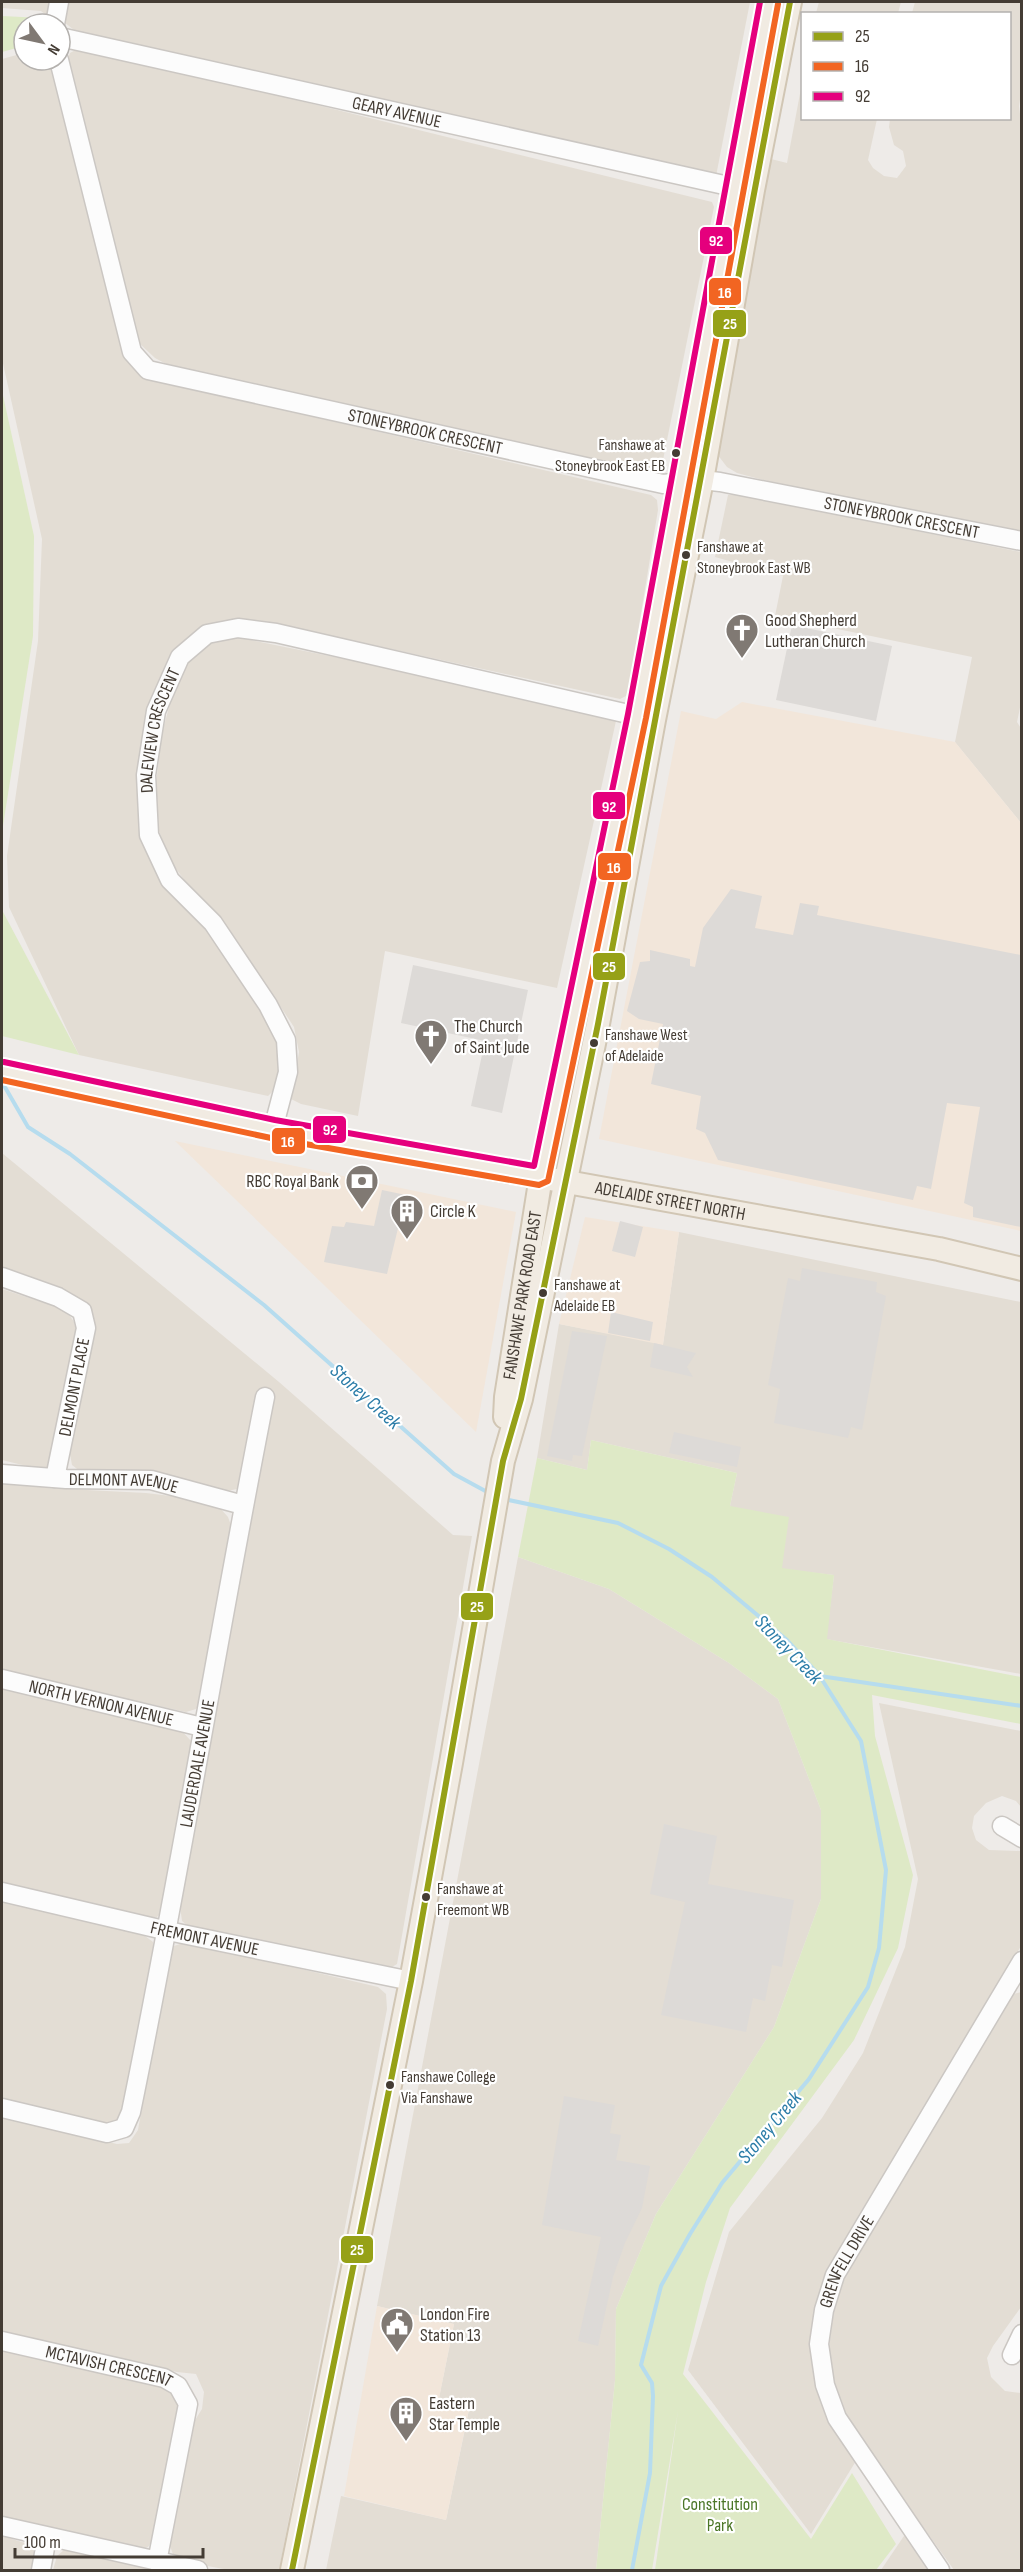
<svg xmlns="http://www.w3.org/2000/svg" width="1023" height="2572" viewBox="0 0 1023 2572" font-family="'Sofia Sans Condensed',sans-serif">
  <rect width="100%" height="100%" fill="#eeebe8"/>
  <g fill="#e3ddd4">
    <path d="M2 2H51L49 17 41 11 2 8Z"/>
    <path d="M67 2H750L716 176 74 30 64 22Z"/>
    <path d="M819 2H901L898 13H816Z"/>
    <path d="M915 2H1021L1022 87 1019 106 1022 130 1021 534 790 487 737 473 727 467 717 454 771 159 787 163 802 83V118L877 119 868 160 873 168 884 176 897 178 906 166 903 151 894 145 889 127 890 119 1010 118V14L912 13Z"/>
    <path d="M81 47 712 202 714 207 662 465 651 471 172 367 155 358 139 343 66 64 70 53Z"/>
    <path d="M24 53V60H49L119 336 151 379 651 495 657 500 658 510 629 686 626 696 620 699 263 621 240 620 213 625 189 636 170 660 144 840 155 869 209 931 279 1036 282 1051 274 1090 268 1096 79 1055 9 907 7 856 38 641 42 539 2 359V59Z"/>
    <path d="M736 494 1021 552 1022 698 1017 722 1022 730 1021 823 955 742 972 657 775 616 783 576 715 557 728 495Z"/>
    <path d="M236 637 522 695 616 721 557 988 385 951 358 1116 301 1104 291 1099 299 1052 294 1027 229 929 188 885 171 862 159 831 155 792 162 733 175 685 185 664 201 648 219 639Z"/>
    <path d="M2 1153 279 1382 453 1535 472 1536 397 1964 387 1970 188 1926 182 1921 180 1906 274 1394 257 1391 242 1483 237 1489 227 1491 149 1473 81 1472 72 1465 70 1454 94 1325 87 1304 73 1295 2 1269Z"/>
    <path d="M679 1232 1021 1302V1674L826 1639 834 1575 781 1569 730 1506 737 1473 591 1440 587 1470 537 1458 559 1324 663 1344Z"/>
    <path d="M2 1289 66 1310 74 1322 77 1336 49 1467 39 1469 2 1460Z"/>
    <path d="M2 1478 47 1488 146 1493 187 1498 218 1506 228 1517 233 1531 203 1699 196 1709 186 1712 2 1671Z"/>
    <path d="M518 1557 609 1589 729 1663 778 1699 821 1810V1899L774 2027 656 2214 616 2309 615 2380 596 2570H326L341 2496 446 2520 469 2410 438 2403 454 2324 377 2306Z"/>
    <path d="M2 1689 180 1729 191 1741 192 1753 163 1911 157 1917 150 1919 2 1885Z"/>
    <path d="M879 1703 1021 1731V1807L1016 1801 1002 1796 986 1803 974 1816 972 1828 976 1840 989 1850 1021 1851V1946L840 2251 814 2321 856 2461 811 2534 688 2370 729 2232 822 2118 863 2053 905 1947 918 1879Z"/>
    <path d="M2 1902 141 1933 153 1942 155 1952 125 2111 116 2122 103 2123 2 2099Z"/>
    <path d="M186 1942 378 1987 386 1994 387 2009 279 2570H229L186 2562 174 2557 170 2546 192 2425 202 2409 204 2392 196 2374 177 2372 2 2332V2117L117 2144 129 2143 138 2130 169 1956 174 1946Z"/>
    <path d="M1021 1992V2307L993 2346 987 2358 991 2377 1005 2391 1021 2393V2570H954L859 2438 842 2408 833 2380 829 2348 834 2310 845 2277 1014 1994Z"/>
    <path d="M2 2350 169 2389 176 2395 178 2404 152 2541 148 2547 140 2549 2 2518Z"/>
    <path d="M906 2533 932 2570H881Z"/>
    <path d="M2 2536 35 2546 37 2554 34 2570H2Z"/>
    <path d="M64 2550 155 2570H53L57 2556Z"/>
  </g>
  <g fill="#f2e6da">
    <path d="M742 702 955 742 1021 823V1231L599 1139 681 711 716 719Z"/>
    <path d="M175 1141 516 1212 476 1432Z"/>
    <path d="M585 1217 679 1232 663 1345 559 1324Z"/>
    <path d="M377 2306 454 2324 438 2403 469 2409 446 2520 344 2496Z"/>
  </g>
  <g fill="#dee9c6">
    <path d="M2 16 42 18V24H24V46L2 52Z"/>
    <path d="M2 391 34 536 33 636 2 832Z"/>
    <path d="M2 910 79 1055 2 1036Z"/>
    <path d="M591 1440 737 1473 730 1506 789 1517 782 1568 834 1575 827 1639 1021 1677V1724L872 1695 875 1736 913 1875 898 1948 854 2040 730 2208 706 2282 683 2374 811 2539 852 2473 896 2544 876 2570H655L678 2411 652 2570H596L615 2380 616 2309 656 2214 774 2027 821 1899V1810L778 1699 729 1663 609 1589 518 1557 537 1458 587 1470Z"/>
  </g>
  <g fill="#dddad7">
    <path d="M792 625 892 646 876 721 776 700Z"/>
    <path d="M731 889 762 896 755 928 793 935 800 903 819 906 817 915 1021 955V1227L973 1217V1207L964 1203 980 1107 947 1103 931 1189 917 1186 913 1200 718 1160 705 1133 696 1129 701 1096 651 1084 663 1024 639 1019 627 1011 640 962 650 961V950L690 959V966L695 967 703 928Z"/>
    <path d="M413 965 528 990 502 1113 471 1106 485 1041 401 1023Z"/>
    <path d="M382 1190 406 1195 387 1274 324 1262 332 1226 344 1227 346 1222 374 1226Z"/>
    <path d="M620 1221 643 1227 635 1257 612 1251Z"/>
    <path d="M802 1268 877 1282 876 1292 886 1296 862 1430 851 1427 848 1438 774 1423 780 1389 768 1385 788 1278 800 1281Z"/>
    <path d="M611 1312 653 1322 650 1341 608 1333Z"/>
    <path d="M572 1331 607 1336 582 1456 573 1455 572 1461 547 1456Z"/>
    <path d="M654 1343 696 1353 687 1367 693 1377 650 1367Z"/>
    <path d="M674 1432 741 1447 737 1467 669 1453Z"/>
    <path d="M664 1824 717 1836 708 1884 794 1900 782 1967 772 1965 765 2001 753 1998 746 2032 661 2015 685 1902 650 1894Z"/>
    <path d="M564 2096 615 2105 610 2133 621 2135 616 2160 650 2166 642 2208 625 2243 613 2277 598 2346 578 2341 601 2237 542 2225Z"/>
  </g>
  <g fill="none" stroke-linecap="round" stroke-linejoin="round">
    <g stroke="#b6dcee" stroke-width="4">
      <path d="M2 1082 28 1127 70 1154 264 1305 454 1474 489 1493"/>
      <path d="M504 1499 618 1523 669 1549 712 1577 787 1640 819 1675 861 1741 886 1870 879 1948 868 1987 809 2079 722 2183 690 2234 661 2286 641 2365 652 2383 653 2396 650 2473 632 2570"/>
      <path d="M820 1676 1022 1706"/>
    </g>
    <defs>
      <g id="minor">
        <path d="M55 24 59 2"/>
        <path id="s1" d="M60 37 733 187"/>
        <path id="s2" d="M59 60 132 352 148 370 663 484 702 480 720 482 1022 541"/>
        <path id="s3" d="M273 1129 288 1072 286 1040 268 1005 213 923 170 880 149 835 146 775 156 711 180 657 207 634 238 628 276 633 637 716"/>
        <path d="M2 1277 58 1297 82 1311 86 1328 55 1478"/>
        <path id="s4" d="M2 1474 66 1479 151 1480 243 1505"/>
        <path id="s5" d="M2 1679 202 1727"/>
        <path d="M1002 1826 1022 1838"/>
        <path id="s6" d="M2 1892 168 1931 411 1981"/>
        <path id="s7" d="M2 2108 107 2133 124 2128 131 2112C180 1874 218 1635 265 1397"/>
        <path id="s8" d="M2 2341 164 2378 178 2386 188 2404 157 2562"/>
        <path d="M1012 2355 1022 2334"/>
        <path d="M2 2526 198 2570"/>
        <path d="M41 2570 47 2537"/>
        <path id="s9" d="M940 2570 837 2418 825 2385 819 2344 824 2310 835 2275 1022 1961"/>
      </g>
      <g id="major">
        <path id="s10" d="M2 1071 273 1129 939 1249 1022 1269"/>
        <path id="s11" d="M505 1417 506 1397 541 1176 637 716 769 2"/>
        <path d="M292 2570 411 1981 451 1763 503 1461 521 1399 598 1024 654 720 702 480 753 190 790 2"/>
      </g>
    </defs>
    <use href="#minor" stroke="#cbc7c3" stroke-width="21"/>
    <use href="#major" stroke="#d1c6b4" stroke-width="26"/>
    <use href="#minor" stroke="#fcfcfc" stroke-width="18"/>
    <use href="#major" stroke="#f1ebe2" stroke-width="22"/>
    <defs>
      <path id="bus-1" d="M292 2570 411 1981 503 1461 521 1399 598 1024 790 2"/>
      <path id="bus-2" d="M2 1080 271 1138 539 1185 548 1181 646 718 778 4"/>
      <path id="bus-3" d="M4 1062 275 1120 534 1166 628 714 760 2"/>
    </defs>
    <use href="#bus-1" stroke="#fff" stroke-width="10"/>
    <use href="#bus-2" stroke="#fff" stroke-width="10"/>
    <use href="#bus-3" stroke="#fff" stroke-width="10"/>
    <use href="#bus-1" stroke="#96a117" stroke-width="6"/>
    <use href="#bus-2" stroke="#f26522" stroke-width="6"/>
    <use href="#bus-3" stroke="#e5007d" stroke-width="6"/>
  </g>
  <defs>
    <symbol id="church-pin" viewBox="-11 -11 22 30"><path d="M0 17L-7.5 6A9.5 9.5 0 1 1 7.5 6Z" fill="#807973" stroke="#fff"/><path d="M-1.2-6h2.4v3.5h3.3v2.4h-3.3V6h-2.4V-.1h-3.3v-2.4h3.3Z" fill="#fff"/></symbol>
    <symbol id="bank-pin" viewBox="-11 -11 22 30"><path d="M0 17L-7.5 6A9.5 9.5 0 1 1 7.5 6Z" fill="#807973" stroke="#fff"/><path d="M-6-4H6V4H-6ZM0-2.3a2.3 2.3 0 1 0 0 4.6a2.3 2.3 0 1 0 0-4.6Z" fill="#fff"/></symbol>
    <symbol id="building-pin" viewBox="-11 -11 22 30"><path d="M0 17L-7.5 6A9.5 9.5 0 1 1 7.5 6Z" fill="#807973" stroke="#fff"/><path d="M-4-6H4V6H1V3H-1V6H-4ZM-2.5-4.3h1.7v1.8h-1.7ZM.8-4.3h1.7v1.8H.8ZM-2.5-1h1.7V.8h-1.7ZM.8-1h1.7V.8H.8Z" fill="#fff"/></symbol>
    <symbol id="civic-pin" viewBox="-11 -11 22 30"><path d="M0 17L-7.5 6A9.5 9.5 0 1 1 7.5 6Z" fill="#807973" stroke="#fff"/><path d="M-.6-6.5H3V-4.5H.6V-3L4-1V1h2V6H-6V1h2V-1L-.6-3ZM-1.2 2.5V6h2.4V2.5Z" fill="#fff"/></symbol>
  </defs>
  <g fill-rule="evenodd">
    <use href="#church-pin" x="723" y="611" width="38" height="52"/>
    <use href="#church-pin" x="412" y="1017" width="38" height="52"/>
    <use href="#bank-pin" x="343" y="1162" width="38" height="52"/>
    <use href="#building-pin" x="388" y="1192" width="38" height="52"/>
    <use href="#civic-pin" x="378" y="2305" width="38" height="52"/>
    <use href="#building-pin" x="387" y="2394" width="38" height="52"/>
  </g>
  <g fill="#443c34" stroke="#fff" stroke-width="2">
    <circle cx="676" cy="453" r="5"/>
    <circle cx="686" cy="555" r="5"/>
    <circle cx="594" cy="1043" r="5"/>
    <circle cx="543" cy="1293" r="5"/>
    <circle cx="426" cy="1897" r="5"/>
    <circle cx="390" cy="2085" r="5"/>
  </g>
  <g text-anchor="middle" stroke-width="4.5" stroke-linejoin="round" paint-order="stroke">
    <g font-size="16" fill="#443c34" stroke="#fff" text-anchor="start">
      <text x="665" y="450" text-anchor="end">Fanshawe at<tspan x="665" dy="21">Stoneybrook East EB</tspan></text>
      <text x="697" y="552">Fanshawe at<tspan x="697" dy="21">Stoneybrook East WB</tspan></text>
      <text x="605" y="1040">Fanshawe West<tspan x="605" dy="21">of Adelaide</tspan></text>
      <text x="554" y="1290">Fanshawe at<tspan x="554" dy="21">Adelaide EB</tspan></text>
      <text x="437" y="1894">Fanshawe at<tspan x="437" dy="21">Freemont WB</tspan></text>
      <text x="401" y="2082">Fanshawe College<tspan x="401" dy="21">Via Fanshawe</tspan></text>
    </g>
    <g font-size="18" fill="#443c34" stroke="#fff">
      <text dy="6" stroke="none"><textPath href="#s1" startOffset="345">GEARY AVENUE</textPath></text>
      <text dy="6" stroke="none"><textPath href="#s2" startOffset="609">STONEYBROOK CRESCENT</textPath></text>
      <text dy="6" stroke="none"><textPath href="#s2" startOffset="1095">STONEYBROOK CRESCENT</textPath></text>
      <text dy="6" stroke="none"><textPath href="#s3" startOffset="446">DALEVIEW CRESCENT</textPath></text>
      <text dy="6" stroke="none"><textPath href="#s10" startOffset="681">ADELAIDE STREET NORTH</textPath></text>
      <text dy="6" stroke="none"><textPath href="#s11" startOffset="123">FANSHAWE PARK ROAD EAST</textPath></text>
      <text transform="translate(74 1387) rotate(-79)" y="6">DELMONT PLACE</text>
      <text dy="6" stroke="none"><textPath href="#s4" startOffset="122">DELMONT AVENUE</textPath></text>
      <text dy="6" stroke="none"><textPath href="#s5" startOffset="102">NORTH VERNON AVENUE</textPath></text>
      <text dy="6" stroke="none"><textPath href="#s7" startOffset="498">LAUDERDALE AVENUE</textPath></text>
      <text dy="6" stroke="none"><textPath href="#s6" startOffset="208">FREMONT AVENUE</textPath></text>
      <text dy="6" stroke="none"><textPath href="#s9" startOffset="348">GRENFELL DRIVE</textPath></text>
      <text dy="6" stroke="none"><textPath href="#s8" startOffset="110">MCTAVISH CRESCENT</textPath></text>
    </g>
    <g font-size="18" fill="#443c34" stroke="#fff" text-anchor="start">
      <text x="765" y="626">Good Shepherd<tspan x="765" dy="21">Lutheran Church</tspan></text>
      <text x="454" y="1032">The Church<tspan x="454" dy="21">of Saint Jude</tspan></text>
      <text x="339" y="1187" text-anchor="end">RBC Royal Bank</text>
      <text x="430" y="1217">Circle K</text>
      <text x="420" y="2320">London Fire<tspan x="420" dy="21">Station 13</tspan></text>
      <text x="429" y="2409">Eastern<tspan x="429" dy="21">Star Temple</tspan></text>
    </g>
    <g font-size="18" fill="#4b7627" stroke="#fff">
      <text x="720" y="2510">Constitution<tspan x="720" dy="21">Park</tspan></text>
    </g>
    <g font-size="20" font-style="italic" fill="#2c7da8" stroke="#fff">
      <text transform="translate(366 1396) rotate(42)" y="7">Stoney Creek</text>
      <text transform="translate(789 1649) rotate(46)" y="7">Stoney Creek</text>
      <text transform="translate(769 2127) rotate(-50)" y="7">Stoney Creek</text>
    </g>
  </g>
  <g stroke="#fff" stroke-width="2">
    <rect x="699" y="226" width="34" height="29" rx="6" fill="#e5007d"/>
    <rect x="708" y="277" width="34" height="29" rx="6" fill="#f26522"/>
    <rect x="712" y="309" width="35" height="29" rx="6" fill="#96a117"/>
    <rect x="592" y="791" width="34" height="29" rx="6" fill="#e5007d"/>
    <rect x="597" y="852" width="35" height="29" rx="6" fill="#f26522"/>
    <rect x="592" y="952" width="34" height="29" rx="6" fill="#96a117"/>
    <rect x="312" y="1115" width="35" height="29" rx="6" fill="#e5007d"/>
    <rect x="271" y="1127" width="35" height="28" rx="6" fill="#f26522"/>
    <rect x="460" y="1592" width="34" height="29" rx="6" fill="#96a117"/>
    <rect x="340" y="2235" width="34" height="29" rx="6" fill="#96a117"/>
  </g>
  <g font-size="16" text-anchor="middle" font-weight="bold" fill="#fff">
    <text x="716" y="246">92</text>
    <text x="725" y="298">16</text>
    <text x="730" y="329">25</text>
    <text x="609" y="812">92</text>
    <text x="614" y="873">16</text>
    <text x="609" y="972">25</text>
    <text x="330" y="1135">92</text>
    <text x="288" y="1147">16</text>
    <text x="477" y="1612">25</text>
    <text x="357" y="2255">25</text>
  </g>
  <rect width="1023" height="2572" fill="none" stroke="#443c34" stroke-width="6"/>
  <rect x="801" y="12" width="210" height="108" fill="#ffffff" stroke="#b4b1ae" stroke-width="1.5"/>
  <rect x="813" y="32" width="30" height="9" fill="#96a117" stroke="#b4b1ae" stroke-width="1.5"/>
  <text x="855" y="42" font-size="18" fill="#443c34">25</text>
  <rect x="813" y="62" width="30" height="9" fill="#f26522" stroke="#b4b1ae" stroke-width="1.5"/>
  <text x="855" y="72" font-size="18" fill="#443c34">16</text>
  <rect x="813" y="92" width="30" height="9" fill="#e5007d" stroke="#b4b1ae" stroke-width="1.5"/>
  <text x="855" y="102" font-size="18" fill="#443c34">92</text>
  <g transform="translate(42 42) rotate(123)"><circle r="28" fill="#ffffff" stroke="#b4b1ae" stroke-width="1.5"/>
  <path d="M0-4.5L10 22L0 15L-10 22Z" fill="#807973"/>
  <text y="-9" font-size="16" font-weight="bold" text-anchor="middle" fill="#443c34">N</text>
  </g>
  <path d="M15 2548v9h188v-9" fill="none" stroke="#443c34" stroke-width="3"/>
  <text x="24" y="2548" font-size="18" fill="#443c34" stroke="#ffffff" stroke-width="4.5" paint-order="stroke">100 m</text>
</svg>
